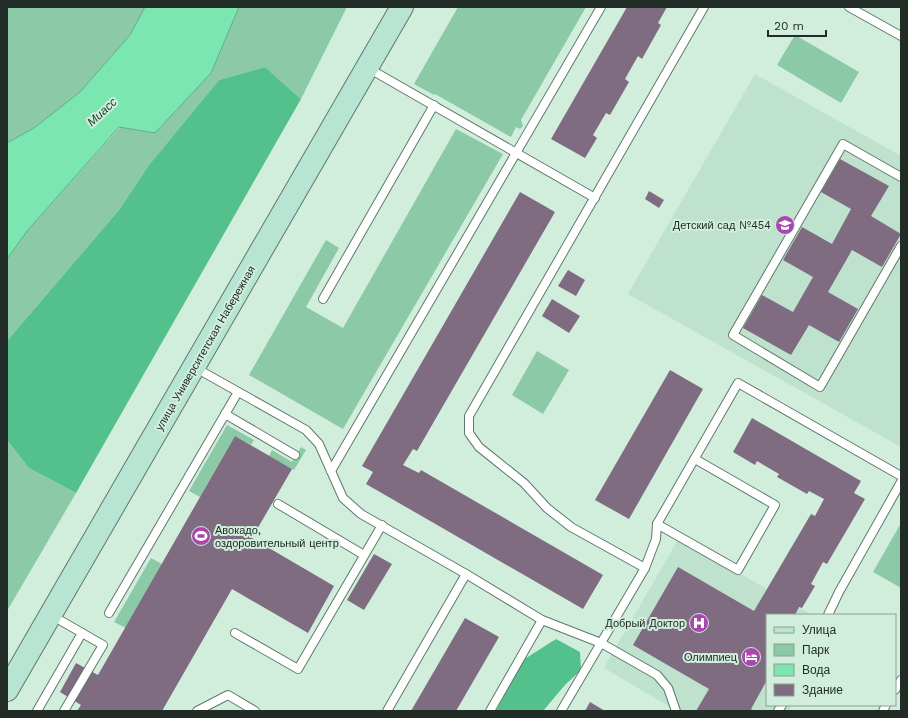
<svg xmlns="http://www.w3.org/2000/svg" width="908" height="718" viewBox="0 0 908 718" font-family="'Work Sans',sans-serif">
  <rect width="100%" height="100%" fill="#d1eedd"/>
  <g fill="#bee2cd">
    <path d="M755 74 901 156V447L628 294Z"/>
    <path d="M679 538 812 615H767V705H792L789 711H677L604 668Z"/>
  </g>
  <g fill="#8bc9a7">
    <path d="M7 7H145L130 35 80 92 34 128 7 143Z"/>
    <path d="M239 7H347L301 99 265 67 219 80 149 165 119 210 7 341V259L27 231 120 127 155 133 211 73Z"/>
    <path d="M458 7H586L521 120 523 126 520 129 516 127 511 137 435 94 434 95 414 84Z"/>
    <path d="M795 35 859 72 841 103 777 65Z"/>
    <path d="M456 129 503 154 343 429 249 375 326 240 339 248 306 307 343 328Z"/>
    <path d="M537 351 569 370 543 414 512 395Z"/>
    <path d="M227 425 254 440 251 445 235 436 200 497 189 491Z"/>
    <path d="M7 440 29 468 76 493 7 611Z"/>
    <path d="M301 447 306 450 294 470 269 456 272 450 292 462Z"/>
    <path d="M901 523V588L873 572Z"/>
    <path d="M151 558 162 564 126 628 114 622Z"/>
  </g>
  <g fill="#54c08c">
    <path d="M265 67 301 99 76 493 29 468 7 440V341L119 210 149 165 219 80Z"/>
    <path d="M556 639 580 652 581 670 565 685 543 711H496L523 660Z"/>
  </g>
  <path fill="#7be6af" stroke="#60ae86" d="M145 7H239L211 73 155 133 119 127 27 231 7 259V143L34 128 80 92 130 35Z"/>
  <g fill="#7f6c80">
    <path d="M627 7H667L658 23 661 25 642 59 638 56 625 79 629 82 610 115 606 113 593 135 597 138 585 158 551 139Z"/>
    <path d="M840 159 889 186 871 216 901 234 882 267 852 250 828 292 858 309 839 342 809 325 791 355 743 328 762 295 793 312 813 277 783 260 802 227 832 244 851 209 821 192Z"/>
    <path d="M649 191 664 200 659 208 645 199Z"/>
    <path d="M520 192 555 212 417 451 413 449 403 465 419 473 421 470 603 575 583 609 366 484 373 472 362 466Z"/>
    <path d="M568 270 585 280 576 296 558 286Z"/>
    <path d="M552 299 580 316 569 333 542 316Z"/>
    <path d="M670 370 703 389 629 519 595 500Z"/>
    <path d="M752 418 861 481 854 493 865 499 827 564 823 562 811 584 815 586 802 608 799 607 795 615H767V680L751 709 754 711H696L709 689 633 645 678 567 754 611 811 514 815 516 824 499 809 491 807 494 777 477 779 474 757 461 755 465 733 452Z"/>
    <path d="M235 436 292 469 252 538 334 586 308 633 232 589 162 711H77L81 705 60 692 76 663 98 675Z"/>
    <path d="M374 554 392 564 364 610 347 600Z"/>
    <path d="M465 618 499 637 481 668 456 711H411Z"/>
    <path d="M590 702 605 711H585Z"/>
  </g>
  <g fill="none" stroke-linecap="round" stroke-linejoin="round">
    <defs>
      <g id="lane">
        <path d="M849 7 901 36"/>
        <path d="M368 68 595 198"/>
        <path d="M901 177 843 144 733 335 820 387 901 246"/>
        <path d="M323 299 434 105"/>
        <path d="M194 367 306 430 319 444 343 498 361 514 466 574 542 620 490 711"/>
        <path d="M225 414 295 455"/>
        <path d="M331 471 601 7"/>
        <path d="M278 504 364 555"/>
        <path d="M657 524 738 570 775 505 695 459"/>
        <path d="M645 568 571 527 547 508 524 483 479 447 469 433V416L704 7"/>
        <path d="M109 613 238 392"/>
        <path d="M51 615 103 645 64 711"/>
        <path d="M828 615 839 592 901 482"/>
        <path d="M542 620 601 643 657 675 668 688 676 711"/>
        <path d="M235 633 298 669 382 525"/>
        <path d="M895 690 901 680"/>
        <path d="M37 711 82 633"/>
        <path d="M197 711 228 695 255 711"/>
        <path d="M387 711 466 574"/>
        <path d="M561 711 645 568 656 539 657 524 738 383 901 476"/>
        <path d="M778 711 782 705"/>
        <path d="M883 711 886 705"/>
      </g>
      <path id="secondary" d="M7 690 402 7"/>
    </defs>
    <use href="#lane" stroke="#5f796a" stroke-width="10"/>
    <use href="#secondary" stroke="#5f796a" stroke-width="24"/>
    <use href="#lane" stroke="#fff" stroke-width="8"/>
    <use href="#secondary" stroke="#b7e4d3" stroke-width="22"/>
  </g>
  <defs>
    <symbol id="school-disc" viewBox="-11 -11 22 22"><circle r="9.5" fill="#a847ae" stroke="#d1eedd"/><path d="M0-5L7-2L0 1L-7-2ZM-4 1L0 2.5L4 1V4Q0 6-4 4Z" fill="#fff"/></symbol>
    <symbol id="stadium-disc" viewBox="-11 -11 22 22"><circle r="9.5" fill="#a847ae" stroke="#d1eedd"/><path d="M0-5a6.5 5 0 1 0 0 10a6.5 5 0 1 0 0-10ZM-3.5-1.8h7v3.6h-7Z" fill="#fff"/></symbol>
    <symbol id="hospital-disc" viewBox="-11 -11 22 22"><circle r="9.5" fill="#a847ae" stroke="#d1eedd"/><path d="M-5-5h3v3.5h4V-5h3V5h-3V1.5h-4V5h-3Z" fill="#fff"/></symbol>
    <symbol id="hotel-disc" viewBox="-11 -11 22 22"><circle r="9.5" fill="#a847ae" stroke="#d1eedd"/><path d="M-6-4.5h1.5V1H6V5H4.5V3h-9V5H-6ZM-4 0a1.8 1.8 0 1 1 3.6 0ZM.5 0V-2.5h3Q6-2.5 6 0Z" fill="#fff"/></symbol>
  </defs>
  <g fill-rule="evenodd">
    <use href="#school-disc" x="774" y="214" width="22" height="22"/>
    <use href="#stadium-disc" x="190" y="525" width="22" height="22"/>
    <use href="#hospital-disc" x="688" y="612" width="22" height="22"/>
    <use href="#hotel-disc" x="740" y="646" width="22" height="22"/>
  </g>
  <g text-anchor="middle" stroke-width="4" stroke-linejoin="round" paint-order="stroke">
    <g font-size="11" fill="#212c26" stroke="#d1eedd" text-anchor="end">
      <text x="771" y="229">Детский сад №454</text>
      <text x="215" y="534" text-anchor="start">Авокадо,<tspan x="215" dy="13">оздоровительный центр</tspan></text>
      <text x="685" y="627">Добрый Доктор</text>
      <text x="737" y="661">Олимпиец</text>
    </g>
    <g font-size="11" fill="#212c26" stroke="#d1eedd">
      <text transform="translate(205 348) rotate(-60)" y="4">улица Университетская Набережная</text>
    </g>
    <g font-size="12" font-style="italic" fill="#184530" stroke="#d1eedd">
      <text transform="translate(102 112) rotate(-43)" y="4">Миасс</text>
    </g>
  </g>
  <rect width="908" height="718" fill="none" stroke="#212c26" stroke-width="16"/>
  <rect x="766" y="614" width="130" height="92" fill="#d1eedd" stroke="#8ba094"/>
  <rect x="774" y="627" width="20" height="6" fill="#b7e4d3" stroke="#8ba094"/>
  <text x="802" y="634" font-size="12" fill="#212c26">Улица</text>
  <rect x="774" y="644" width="20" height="12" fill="#8bc9a7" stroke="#8ba094"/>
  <text x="802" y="654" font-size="12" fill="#212c26">Парк</text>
  <rect x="774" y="664" width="20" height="12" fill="#7be6af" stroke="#8ba094"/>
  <text x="802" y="674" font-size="12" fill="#212c26">Вода</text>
  <rect x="774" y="684" width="20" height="12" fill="#7f6c80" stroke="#8ba094"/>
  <text x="802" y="694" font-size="12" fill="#212c26">Здание</text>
  <path d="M768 30v6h58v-6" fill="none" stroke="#212c26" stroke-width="2"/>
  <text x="774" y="30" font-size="12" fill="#212c26" stroke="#d1eedd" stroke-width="3" paint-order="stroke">20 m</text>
</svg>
